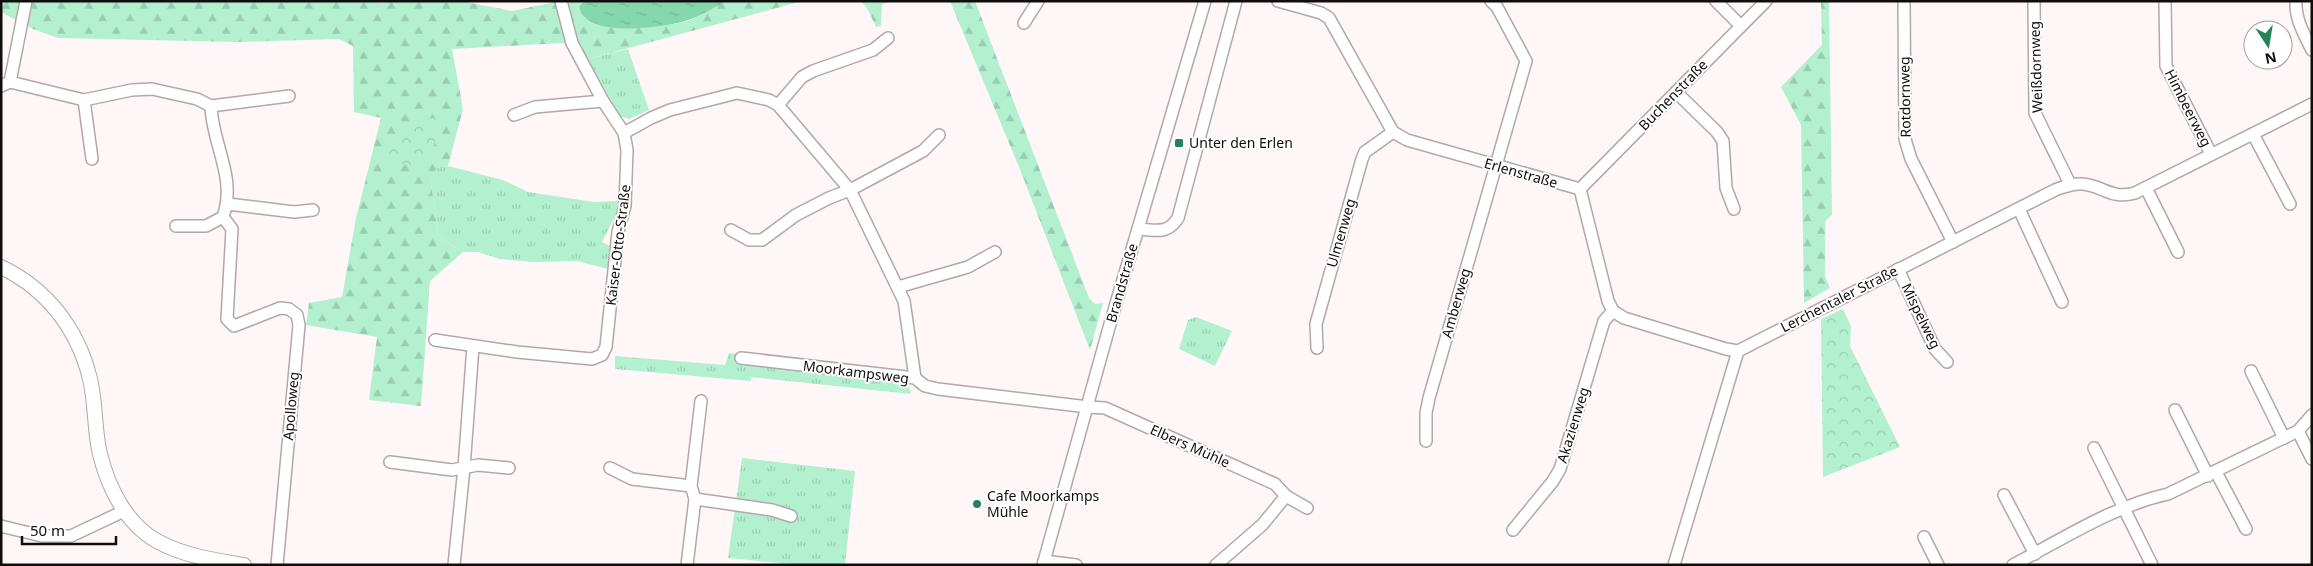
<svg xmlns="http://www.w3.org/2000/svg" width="2313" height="566" viewBox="0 0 2313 566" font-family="'Noto Sans',sans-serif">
  <defs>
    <pattern id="grass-tufts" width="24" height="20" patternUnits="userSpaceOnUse" patternTransform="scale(1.25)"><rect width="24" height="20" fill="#b3f0cf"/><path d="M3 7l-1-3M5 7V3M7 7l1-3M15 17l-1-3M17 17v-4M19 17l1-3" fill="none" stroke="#99cdb1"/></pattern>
    <pattern id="forest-firs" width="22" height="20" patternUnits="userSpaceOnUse" patternTransform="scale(1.25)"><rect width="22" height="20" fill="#b3f0cf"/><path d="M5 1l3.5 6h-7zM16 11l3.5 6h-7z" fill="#99cdb1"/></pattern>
    <pattern id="park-crowns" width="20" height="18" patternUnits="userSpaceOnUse" patternTransform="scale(1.25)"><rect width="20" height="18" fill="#b3f0cf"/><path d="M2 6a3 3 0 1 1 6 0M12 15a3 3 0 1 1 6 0" fill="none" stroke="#99cdb1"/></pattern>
    <pattern id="water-ripples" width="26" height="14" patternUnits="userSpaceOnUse" patternTransform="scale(1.25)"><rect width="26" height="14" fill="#85d7ad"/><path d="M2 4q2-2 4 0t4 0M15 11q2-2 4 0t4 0" fill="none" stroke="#72b794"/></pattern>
  </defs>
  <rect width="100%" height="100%" fill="#fff7f7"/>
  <g fill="url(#grass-tufts)">
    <path d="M628 49 649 110 629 119 620 116 588 59Z"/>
    <path d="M448 166 503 180 528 192 594 202 618 201 619 208 602 242 610 246 608 269 577 261 532 262 500 259 478 252H463L442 239 438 234 431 182 435 168Z"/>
    <path d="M1196 317 1232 331 1215 366 1179 349 1188 320Z"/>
    <path d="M729 353 904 372 911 394 751 377V381L615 369V356L725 365Z"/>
    <path d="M742 458 855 471 845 565H801L728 558Z"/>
  </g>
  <g fill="url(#forest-firs)" fill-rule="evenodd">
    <path d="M1 1H370L381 3 395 1H461L512 11 560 1H585L579 6C583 39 662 27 684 22 699 18 711 7 726 2 738 0 787 1 803 1L588 59 563 43 452 49 463 109 448 166 436 168 431 182 438 234 442 239 463 252 430 281 421 406 369 400 377 337 306 325 309 303 342 297 356 218 381 118 354 112 353 46 339 39 238 42 58 38 33 29 1 12ZM438 118C436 135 434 155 421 167L414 123Z"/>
    <path d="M861 1H890L882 4 881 26 876 27 867 8Z"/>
    <path d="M950 1H975L1089 298 1095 304 1103 303 1090 350 1021 172Z"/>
    <path d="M1819 1H1829L1832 215 1825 221V276L1830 288 1804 303 1801 125 1781 87 1822 45 1821 3Z"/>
  </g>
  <g fill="url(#park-crowns)">
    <path d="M438 117C439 134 433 156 421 168L385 160C401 128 403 124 438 117Z"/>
    <path d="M1843 309 1851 326 1850 346 1900 447 1823 477 1821 319Z"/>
  </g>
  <path fill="url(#water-ripples)" d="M585 1H727C713 8 699 17 685 21 662 28 583 39 579 6Z"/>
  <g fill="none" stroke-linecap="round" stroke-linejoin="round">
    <defs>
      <g id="minor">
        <path d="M1278 1 1321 13 1329 18 1393 132 1407 140 1580 189"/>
        <path d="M1716 1 1741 26"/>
        <path d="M1904 1 1905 139 1911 159 1953 242"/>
        <path d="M2034 1 2035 113 2070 184"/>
        <path d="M2165 1 2166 66 2211 154"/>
        <path d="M2296 1C2295 19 2304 34 2312 50"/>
        <path d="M1024 23 1038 1"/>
        <path d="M10 82 26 1"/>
        <path d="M1 86 10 82 84 100 132 90 152 89 197 99 211 106 289 96"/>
        <path d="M1676 92 1717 132 1723 141 1726 188 1734 209"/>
        <path d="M84 100 92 159"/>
        <path d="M778 105 802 77 813 71 873 50 888 38"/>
        <path d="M514 115 535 107 603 101"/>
        <path d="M624 133 651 118 670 110 737 93 769 100 778 105 850 190 904 301 915 378"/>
        <path d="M2253 134 2290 204"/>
        <path d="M2146 188 2178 252"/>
        <path d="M1580 189 1766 1"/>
        <path d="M1580 189 1608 301 1613 311 1624 318 1726 349 1738 351"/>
        <path d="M228 204 294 212 313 210"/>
        <path d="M2019 209 2062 302"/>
        <path d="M223 217 232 229 227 319 234 326 280 308 289 309 297 315 299 325 277 565"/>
        <path d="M176 226H206L223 217C237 178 212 144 211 106"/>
        <path d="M1138 229C1156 230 1167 235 1178 218L1236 1"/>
        <path d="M731 230 749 240H762L796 215 829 198 850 190 923 151 939 135"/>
        <path d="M1898 269 1935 349 1947 362"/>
        <path d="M898 287 968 267 995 252"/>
        <path d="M435 340 517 352 592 359 602 355 606 347 618 232 625 206 627 150 624 133 603 101 572 43 561 1"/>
        <path d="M1317 348 1316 324 1362 159 1365 152 1393 132"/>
        <path d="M741 358 915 378 925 386 938 389 1088 407 1105 408 1275 484 1286 496 1307 508"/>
        <path d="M2251 371 2284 438"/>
        <path d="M2175 410 2208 476"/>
        <path d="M2298 431 2312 459"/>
        <path d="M1426 441V413L1429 398 1526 61 1497 7 1491 1"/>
        <path d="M2094 448 2152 565"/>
        <path d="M390 462 452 470 478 465 509 468"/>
        <path d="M610 468 632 479 691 486"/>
        <path d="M2216 472 2246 529"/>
        <path d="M2004 495 2035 554"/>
        <path d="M695 499 772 510 791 516"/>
        <path d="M1 526 42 536H71L124 511"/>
        <path d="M1513 530 1553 481 1560 469 1604 321 1613 311"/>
        <path d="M1924 537 1938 565"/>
        <path d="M1044 561 1076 565"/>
        <path d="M454 565 464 468 473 346"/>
        <path d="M687 565 695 499 691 486 701 401"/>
        <path d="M1043 565 1110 324 1205 1"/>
        <path d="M1216 565 1262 525 1286 496"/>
        <path d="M1674 565 1738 351 2055 190C2064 187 2072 183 2082 184 2102 185 2111 200 2135 193L2312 104"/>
        <path d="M2013 565C2063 539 2113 506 2168 494L2298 431 2312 415"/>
      </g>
      <path id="tertiary" d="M1 267C47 289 78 329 90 379 96 403 94 430 100 454 108 487 126 524 157 541 184 556 214 560 244 565"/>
    </defs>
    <use href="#minor" stroke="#b0a8a9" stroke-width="14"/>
    <use href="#tertiary" stroke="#b0a8a9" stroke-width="16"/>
    <use href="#minor" stroke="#fff" stroke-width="11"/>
    <use href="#tertiary" stroke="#fff" stroke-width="14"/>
  </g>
  <g fill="#23835b" stroke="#fff" stroke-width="2">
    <rect x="1174" y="138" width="10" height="10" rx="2.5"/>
    <circle cx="977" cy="504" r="5"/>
  </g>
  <g text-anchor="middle" stroke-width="4" stroke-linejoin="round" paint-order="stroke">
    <g font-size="14" fill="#100d0d" stroke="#fff">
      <text transform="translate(2036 67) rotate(-92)" y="5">Weißdornweg</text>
      <text transform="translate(1673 95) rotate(-46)" y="5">Buchenstraße</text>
      <text transform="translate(1905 97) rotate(-91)" y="5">Rotdornweg</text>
      <text transform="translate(2188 108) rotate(63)" y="5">Himbeerweg</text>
      <text transform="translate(1521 173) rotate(16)" y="5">Erlenstraße</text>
      <text transform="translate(1341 233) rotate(-74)" y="5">Ulmenweg</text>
      <text transform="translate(618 245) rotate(-83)" y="5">Kaiser-Otto-Straße</text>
      <text transform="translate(1122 283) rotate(-74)" y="5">Brandstraße</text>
      <text transform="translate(1839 299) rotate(-27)" y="5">Lerchentaler Straße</text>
      <text transform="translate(1456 303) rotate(-74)" y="5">Amberweg</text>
      <text transform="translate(1921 316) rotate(64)" y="5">Mispelweg</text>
      <text transform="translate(856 372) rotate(7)" y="5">Moorkampsweg</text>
      <text transform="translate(291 406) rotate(-85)" y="5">Apolloweg</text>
      <text transform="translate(1573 425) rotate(-73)" y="5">Akazienweg</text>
      <text transform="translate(1190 446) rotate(24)" y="5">Elbers Mühle</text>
    </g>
    <g font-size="14" fill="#100d0d" stroke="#fff" text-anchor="start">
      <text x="1189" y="148">Unter den Erlen</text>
      <text x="987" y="501">Cafe Moorkamps<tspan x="987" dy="16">Mühle</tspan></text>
    </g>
  </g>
  <rect width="2313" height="566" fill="none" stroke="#100d0d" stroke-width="5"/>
  <g transform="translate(2268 45) rotate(168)"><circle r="24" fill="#ffffff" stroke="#9f9e9e"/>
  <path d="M0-4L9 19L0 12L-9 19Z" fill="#23835b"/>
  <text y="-8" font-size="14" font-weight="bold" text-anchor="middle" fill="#100d0d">N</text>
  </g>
  <path d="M22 536v8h94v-8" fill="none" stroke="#100d0d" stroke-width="2.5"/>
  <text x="30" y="536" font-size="15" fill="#100d0d" stroke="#ffffff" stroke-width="4" paint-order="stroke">50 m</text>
</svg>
